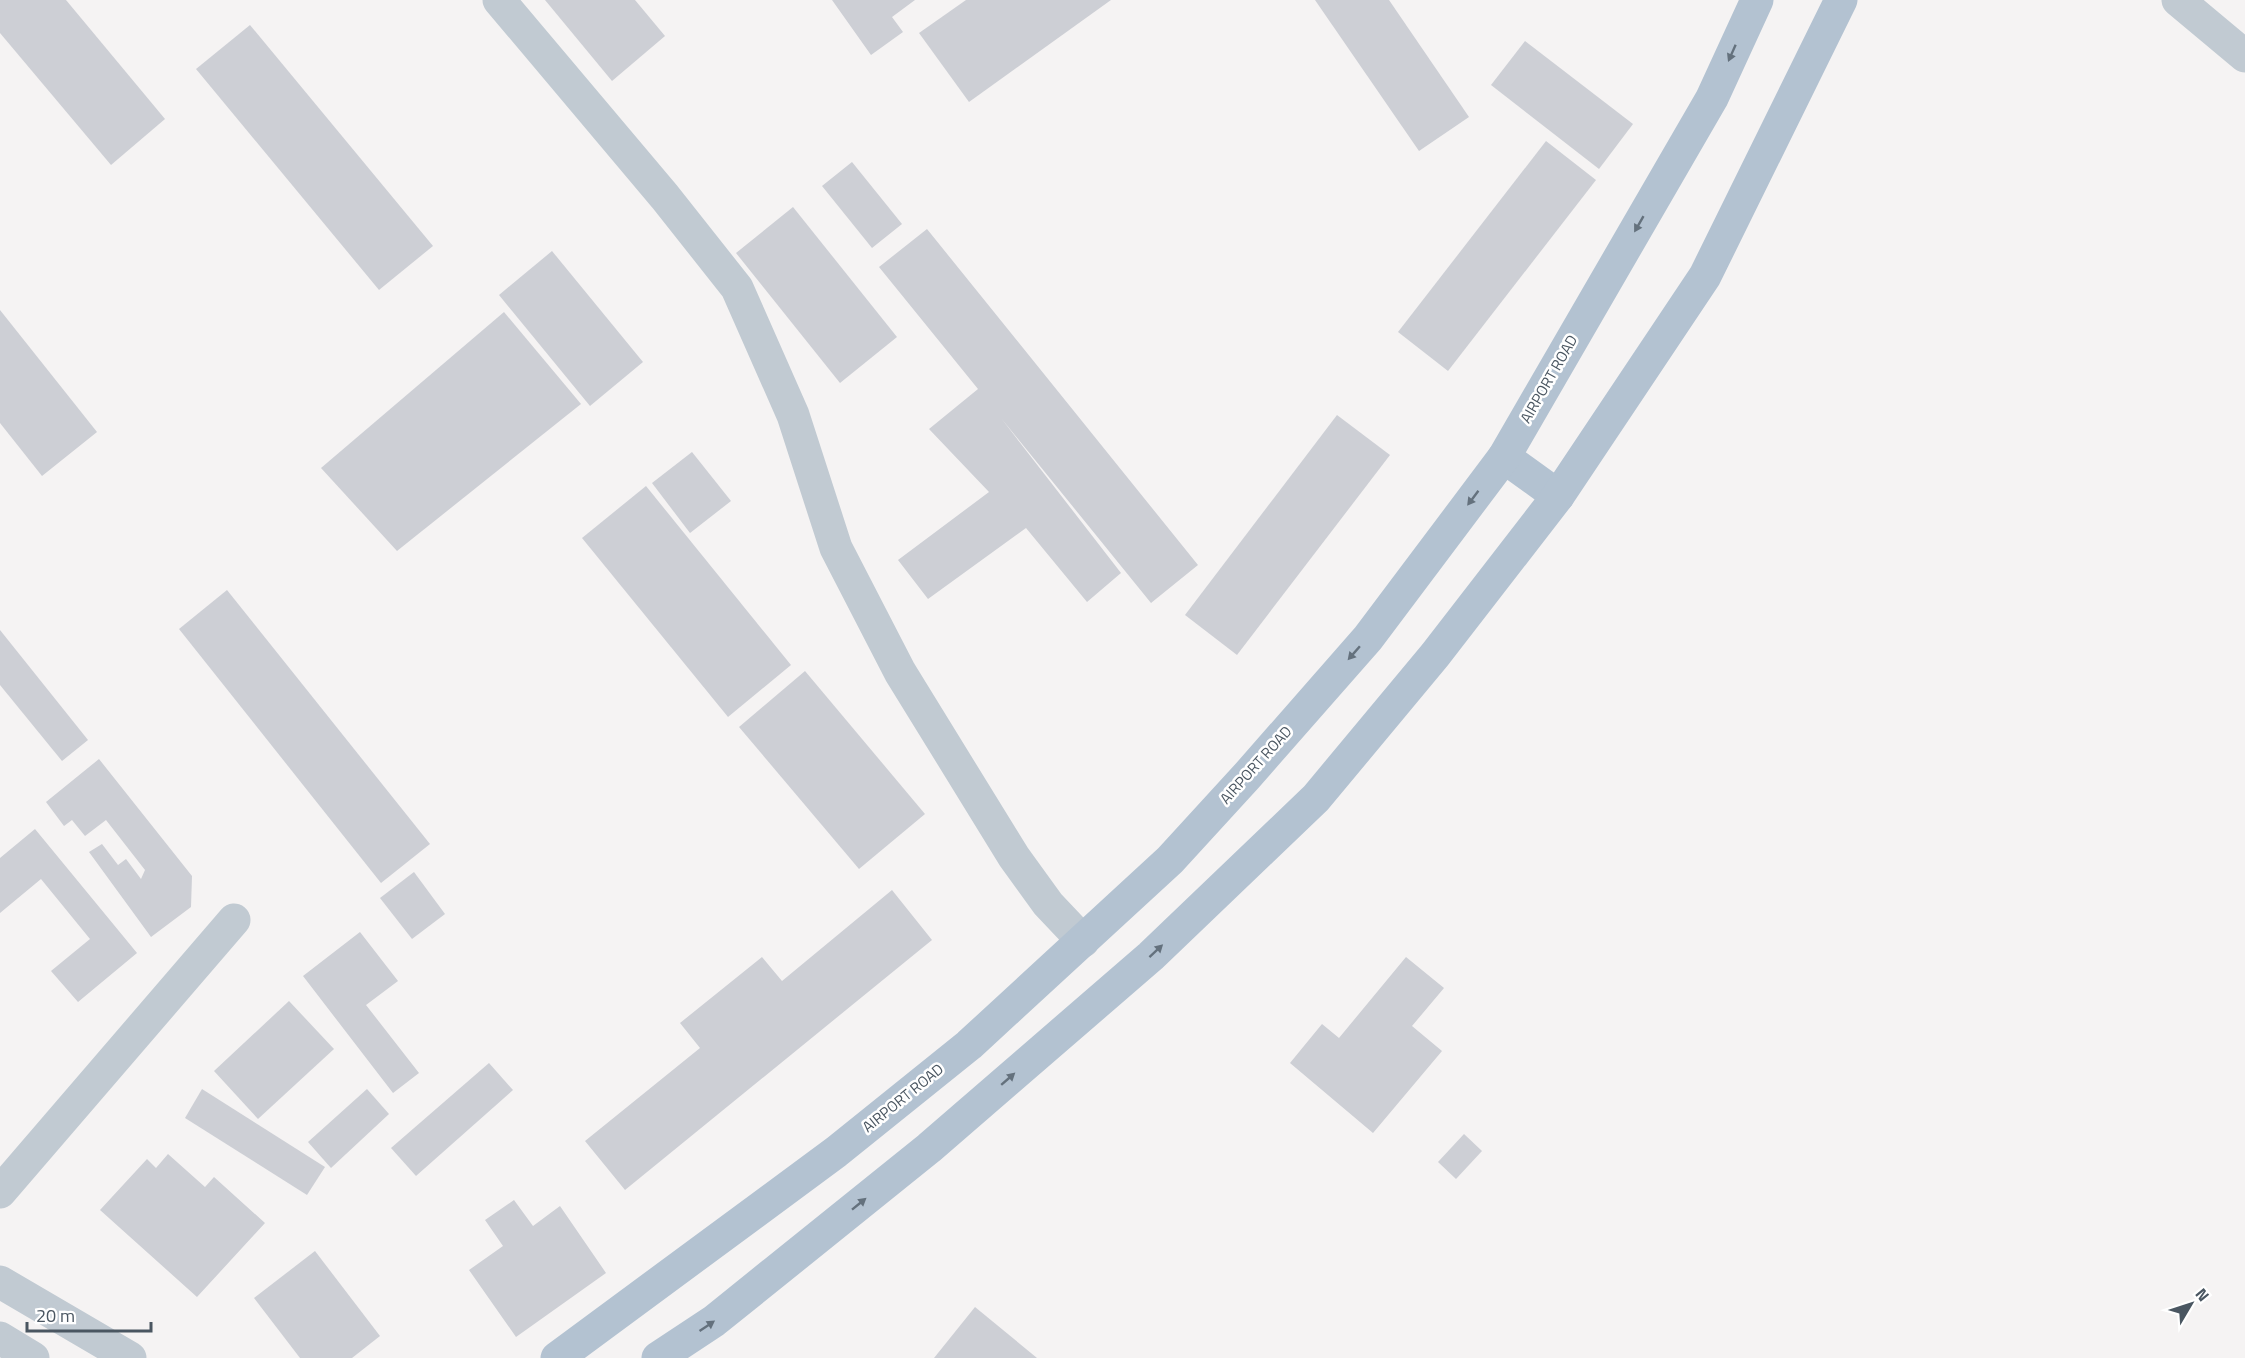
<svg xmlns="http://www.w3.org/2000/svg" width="2245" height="1358" viewBox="0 0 2245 1358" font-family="'Titillium Web',sans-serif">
  <rect width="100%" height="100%" fill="#f5f3f3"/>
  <g fill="#cdcfd5">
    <path d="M0 0H66L165 119 111 165 0 33Z"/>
    <path d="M545 0H635L665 36 612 81Z"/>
    <path d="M832 0H915L892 17 903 32 871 55Z"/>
    <path d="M966 0H1111L969 102 919 33Z"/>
    <path d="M1315 0H1389L1469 117 1419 151Z"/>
    <path d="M250 25 433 246 379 290 196 69Z"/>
    <path d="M1525 41 1633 124 1599 169 1491 85Z"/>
    <path d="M1546 141 1596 180 1448 371 1398 332Z"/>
    <path d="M852 162 902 224 872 248 822 186Z"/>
    <path d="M793 207 897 337 840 383 736 253Z"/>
    <path d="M927 229 1198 565 1151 603 1001 418 1121 573 1087 602 1026 528 928 599 898 560 989 492 929 429 978 389 879 267Z"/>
    <path d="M552 251 643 362 590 406 499 295Z"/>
    <path d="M0 310 97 432 42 476 0 423Z"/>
    <path d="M504 312 581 404 397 551 321 468Z"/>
    <path d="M1337 415 1390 455 1237 655 1185 615Z"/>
    <path d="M692 452 731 501 690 533 652 483Z"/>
    <path d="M646 486 791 665 728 717 582 538Z"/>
    <path d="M227 590 430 844 381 883 179 629Z"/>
    <path d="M0 630 88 740 62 761 0 685Z"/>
    <path d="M805 671 925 814 859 869 739 727Z"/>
    <path d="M99 759 192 876 191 907 151 937 89 852 102 844 118 865 126 859 141 879 145 870 106 820 85 836 72 820 64 826 46 802Z"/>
    <path d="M35 829 137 953 78 1002 51 971 90 939 41 879 0 913V858Z"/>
    <path d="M414 872 445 914 412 939 380 898Z"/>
    <path d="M892 890 932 940 625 1190 585 1141 700 1048 680 1023 762 957 782 981Z"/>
    <path d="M360 932 398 981 366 1005 419 1073 393 1093 303 976Z"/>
    <path d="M1406 957 1444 988 1412 1026 1442 1051 1373 1133 1290 1063 1322 1024 1339 1038Z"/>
    <path d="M289 1001 334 1049 258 1119 214 1071Z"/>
    <path d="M489 1063 513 1090 416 1176 391 1148Z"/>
    <path d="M202 1089 325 1167 307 1195 185 1118Z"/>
    <path d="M367 1089 389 1114 331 1168 308 1142Z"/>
    <path d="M1464 1134 1482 1151 1456 1179 1438 1162Z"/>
    <path d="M168 1154 205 1187 214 1177 265 1223 197 1297 100 1210 147 1159 156 1168Z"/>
    <path d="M514 1200 533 1226 560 1206 606 1273 516 1337 469 1270 503 1246 485 1220Z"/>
    <path d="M315 1251 380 1336 352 1358H300L254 1298Z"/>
    <path d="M975 1307 1037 1358H934Z"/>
  </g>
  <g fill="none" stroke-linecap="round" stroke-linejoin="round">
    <g stroke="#c1cad2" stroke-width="33">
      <path d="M499 0 665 197 737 288 793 415 836 548 900 672 1014 857 1048 904 1083 941"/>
      <path d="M2178 0 2245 56"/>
      <path d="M0 1192 234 920"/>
      <path d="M0 1282 130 1358"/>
      <path d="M0 1338 33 1358"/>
    </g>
    <g stroke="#b3c2d1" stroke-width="33">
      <path d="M1504 457 1558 496"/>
      <path d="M557 1358 836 1152 969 1045 1170 860 1246 777 1368 638 1504 457 1712 98 1757 0"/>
      <path d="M658 1358 714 1321 929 1148 1151 956 1316 798 1435 655 1558 496 1705 276 1841 0"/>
    </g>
  </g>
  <defs><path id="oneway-solid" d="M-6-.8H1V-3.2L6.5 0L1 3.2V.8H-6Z" transform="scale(1.5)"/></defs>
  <g fill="#64717d">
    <use href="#oneway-solid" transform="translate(1732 53) rotate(114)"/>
    <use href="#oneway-solid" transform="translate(1639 224) rotate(120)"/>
    <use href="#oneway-solid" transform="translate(1473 498) rotate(127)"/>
    <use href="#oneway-solid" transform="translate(1354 653) rotate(131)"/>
    <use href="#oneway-solid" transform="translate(1156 951) rotate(-43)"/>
    <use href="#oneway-solid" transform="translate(1008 1079) rotate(-41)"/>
    <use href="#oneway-solid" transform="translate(859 1204) rotate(-39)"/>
    <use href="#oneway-solid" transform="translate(707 1326) rotate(-34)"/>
  </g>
  <g text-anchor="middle" stroke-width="5" stroke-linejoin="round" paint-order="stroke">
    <g font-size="15" fill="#4a5661" stroke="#fff">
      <text transform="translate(1549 379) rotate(-60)" y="5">AIRPORT ROAD</text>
      <text transform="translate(1256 765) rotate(-48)" y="5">AIRPORT ROAD</text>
      <text transform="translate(903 1098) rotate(-39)" y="5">AIRPORT ROAD</text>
    </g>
  </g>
  <g transform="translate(2191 1304) rotate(51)" stroke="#ffffff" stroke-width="4.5" paint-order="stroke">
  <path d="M0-4.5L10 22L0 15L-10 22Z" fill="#4a5661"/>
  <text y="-9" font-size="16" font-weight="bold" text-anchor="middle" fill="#4a5661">N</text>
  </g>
  <path d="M27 1322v9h124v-9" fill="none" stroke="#4a5661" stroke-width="3"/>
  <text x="36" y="1322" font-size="18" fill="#4a5661" stroke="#ffffff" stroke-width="4.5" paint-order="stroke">20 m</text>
</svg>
